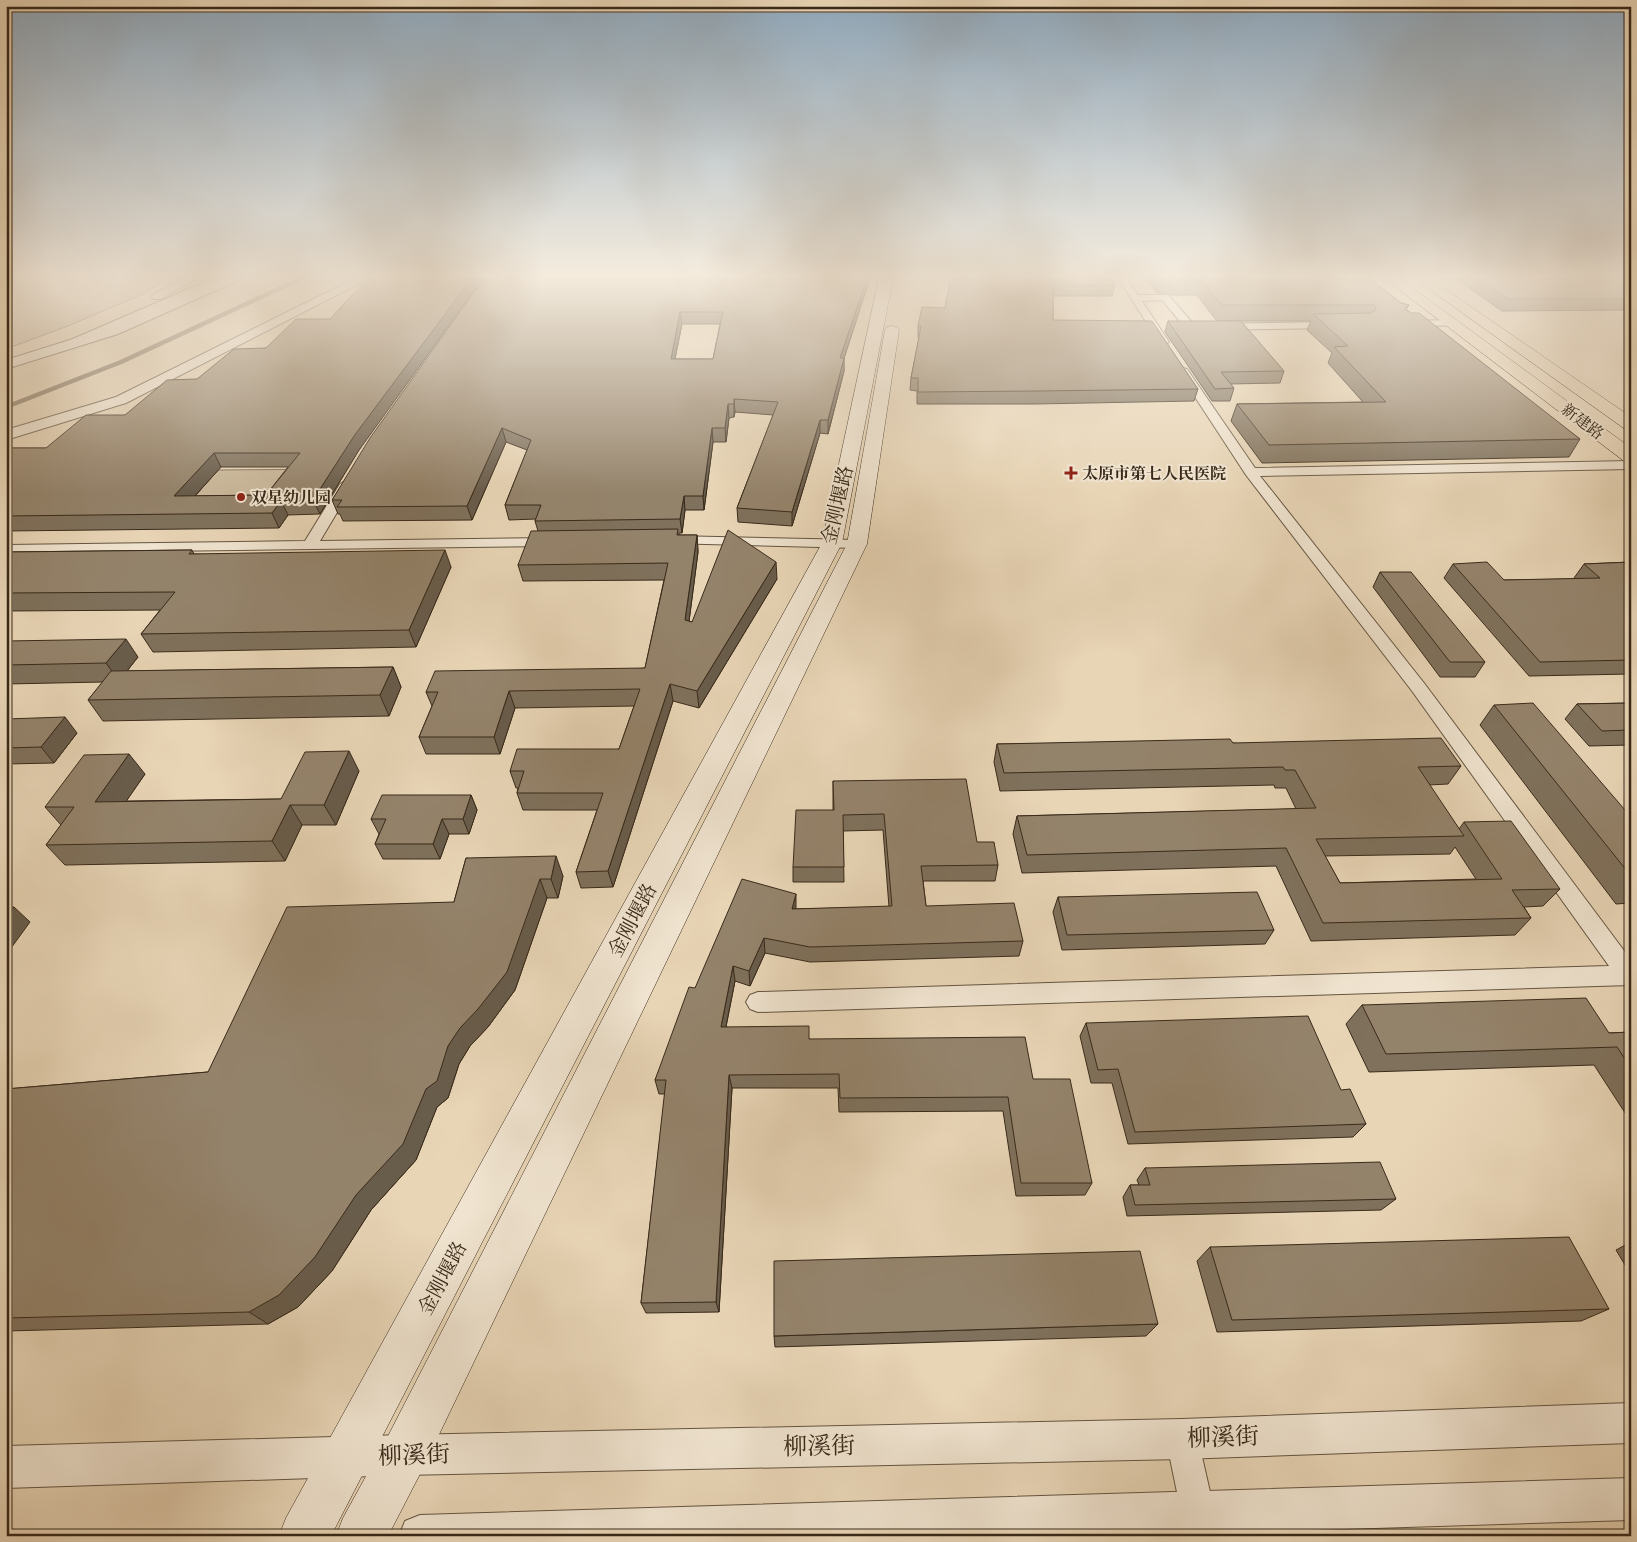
<svg xmlns="http://www.w3.org/2000/svg" width="1637" height="1542" viewBox="0 0 1637 1542" font-family="Alegreya,'Noto Serif SC',serif">
  <rect width="100%" height="100%" fill="#e8d5b6"/>
  <filter id="stains"><feTurbulence type="fractalNoise" baseFrequency=".004" numOctaves="4"/><feColorMatrix values="0 0 0 0 .2 0 0 0 0 .09 0 0 0 0 .02 0 0 0 .5 -.17"/></filter>
  <radialGradient id="worn" r=".72"><stop offset=".6" stop-color="#630" stop-opacity="0"/><stop offset="1" stop-color="#630" stop-opacity=".3"/></radialGradient>
  <g fill="#cab89b" stroke="#82715a">
    <path d="M6 278H169L143 294 68 326 6 349Z"/>
    <path d="M339 469 286 499 182 510 218 470Z"/>
  </g>
  <g fill="none" stroke-linecap="round" stroke-linejoin="round">
    <path stroke="#7e6e58" stroke-width="4.5" d="M6 407 121 362 302 278"/>
    <defs>
      <g id="minor">
        <path d="M214 278H226L77 343H69L68 341Z"/>
        <path d="M1118 278H1126L1138 295H1168L1191 321 1201 324 1334 322 1339 325 1334 328 1200 330 1183 325 1162 300 1142 301 1169 342 1164 345 1159 342Z"/>
        <path d="M1452 320 1457 323 1456 325 1407 327 1402 324 1407 321Z"/>
        <path d="M1183 368 1187 369 1255 468 1631 461V469L1260 476 1424 683 1631 960V985L758 1012 750 1009 746 1002 750 995 758 992 1609 966 1412 691 1246 475 1178 371Z"/>
        <path d="M347 480 354 484 320 541 552 538 557 539 559 542 557 545 552 546 6 553V545L305 541 340 484Z"/>
        <path d="M672 536 857 540 862 541 864 544 862 547 857 548 667 543 665 540 667 537Z"/>
        <path d="M1182 1423 1193 1428 1198 1439 1220 1536H1186L1166 1439 1171 1428Z"/>
      </g>
      <g id="tertiary">
        <path d="M183 278H197L161 299H153L151 296Z"/>
        <path d="M226 278H241L239 280 118 334 6 369V360L108 328Z"/>
        <path d="M356 278H370L126 403 6 440V430L116 397Z"/>
        <path d="M1631 1403V1443L1182 1459 404 1475 6 1488V1446L404 1435 1182 1419Z"/>
        <path d="M1631 1478V1520L1119 1536H399L405 1521 420 1515Z"/>
      </g>
      <g id="secondary">
        <path d="M879 278H893L842 543 331 1536H279L286 1518 822 543Z"/>
        <path d="M892 326 897 327 899 330 867 544 421 1472 388 1536H336L343 1518 387 1438 847 544 885 330 887 327Z"/>
      </g>
      <g id="primary">
        <path d="M1384 278H1399L1631 448V462L1624 461Z"/>
        <path d="M1414 278H1429L1631 417V430L1625 429Z"/>
      </g>
    </defs>
    <use href="#minor" stroke="#655541" stroke-width="2"/>
    <use href="#tertiary" stroke="#655541" stroke-width="2"/>
    <use href="#secondary" stroke="#392a1a" stroke-width="1"/>
    <use href="#primary" stroke="#392a1a" stroke-width="1"/>
    <use href="#minor" fill="#f0e4d0" fill-rule="evenodd"/>
    <use href="#tertiary" fill="#f0e4d0" fill-rule="evenodd"/>
    <use href="#secondary" fill="#f0e4d0" fill-rule="evenodd"/>
    <use href="#primary" fill="#e8d5b6" fill-rule="evenodd"/>
  </g>
  <g fill="#7f715c" stroke="#392a1a" fill-rule="evenodd">
    <path d="M371 278H483L359 450 320 514 288 515 279 528 6 531V448H46L125 415 197 379 330 319ZM221 467H288L266 495 195 496Z"/>
    <path d="M484 278H870L844 358V371L828 434 820 433 792 526 738 522 737 508 773 415 735 412 734 417 729 418 726 442H713L704 510H685L682 533H679V535H697L698 552 689 621 692 622 777 579 699 708 673 701 613 887 581 888 576 872 597 810H523L517 793 518 788H516L510 771 619 749 634 706 515 708 500 754H426L419 737 432 706 426 692 645 668 664 580 523 581 518 565 538 531 535 521 536 519 509 520 505 505 527 450 506 442 472 520 343 521 340 514H338L332 500ZM682 324H720L713 359H675Z"/>
    <path d="M951 278 1115 285 1112 296H1053V320L1198 389 1194 401 1035 404H917V391L910 390 911 378 919 338H918V326L945 308Z"/>
    <path d="M1146 278H1369L1401 303 1409 305 1406 310 1580 439 1569 457 1262 463 1231 421 1237 404 1363 402 1328 363 1332 353 1307 330 1311 321H1217L1197 295H1171L1168 293H1157Z"/>
    <path d="M1455 278H1631V310L1502 311Z"/>
    <path d="M1168 321 1284 371 1280 383 1230 384 1234 388 1230 401H1212L1165 332Z"/>
    <path d="M192 550 194 554 451 567 416 647 153 652 141 634 160 610 6 611V552Z"/>
    <path d="M1631 562V674L1529 676 1444 578 1453 564 1504 580 1574 579V578L1584 564Z"/>
    <path d="M1380 572 1485 662 1475 677H1440L1373 587Z"/>
    <path d="M6 641 138 657 127 671 393 667 401 687 389 716 103 721 88 700 103 682 6 684Z"/>
    <path d="M1631 703V745L1589 746 1565 719 1577 704Z"/>
    <path d="M1494 705 1631 817V903L1616 904 1480 725Z"/>
    <path d="M6 719 77 733 54 763 6 764Z"/>
    <path d="M1233 743 1461 766 1448 784 1429 785 1459 829 1464 822 1560 889 1543 906 1524 907 1531 918 1515 935 1311 941 1276 866 1022 873 1013 834 1017 816 1296 809 1286 788H1275L1274 785 1000 791 994 762 997 744ZM1455 847 1476 879 1340 883 1325 856 1450 854Z"/>
    <path d="M359 771 336 825H302L285 861 65 865 46 845 61 825 45 807 145 774 126 801 281 799Z"/>
    <path d="M833 781 977 842 998 865 995 881H923L926 906 1023 941 1019 956 810 962 765 953 750 986 735 981 726 1027 809 1039 1033 1079 1092 1183 1085 1195 1016 1196 1003 1111 839 1112 838 1088H732L719 1312 646 1313 641 1303 665 1094H659L655 1080 695 988 796 909 889 907 883 830 843 831 844 882H793V867L833 810Z"/>
    <path d="M471 795 477 810 469 834H449L440 859H383L375 844 379 834 371 819Z"/>
    <path d="M466 858 563 876 558 898H547L515 990 488 1027 470 1046 459 1064 448 1098 437 1107 416 1160 371 1210 332 1271 298 1307 268 1324 6 1331V1089L208 1072 454 902Z"/>
    <path d="M1058 897 1274 930 1265 944 1062 950 1053 912Z"/>
    <path d="M1362 1005 1609 1033 1631 1032V1122L1594 1065 1369 1072 1346 1024Z"/>
    <path d="M1086 1023 1341 1090 1366 1124 1353 1137 1128 1144 1112 1083H1091L1080 1036Z"/>
    <path d="M1145 1168 1396 1199 1381 1210 1127 1216 1123 1197 1130 1185H1139L1137 1180Z"/>
    <path d="M1631 1242V1275L1616 1250Z"/>
    <path d="M1210 1247 1609 1309 1581 1321 1217 1332 1197 1261Z"/>
    <path d="M1158 1324 1146 1336 775 1347 774 1336Z"/>
  </g>
  <g fill="#685c4b" stroke="#392a1a">
    <path d="M472 278H483L359 450 320 514 313 500 354 436Z"/>
    <path d="M867 278H870L840 371V358Z"/>
    <path d="M680 312 682 324 672 372 671 359Z"/>
    <path d="M844 358V371L828 434V420Z"/>
    <path d="M734 399 735 412 734 417Z"/>
    <path d="M728 404 729 418 726 442 725 428Z"/>
    <path d="M820 420V433L792 526V512Z"/>
    <path d="M502 428 506 442 472 520 467 506Z"/>
    <path d="M712 428 713 442 704 510 703 496Z"/>
    <path d="M214 453 221 467 182 510 174 496Z"/>
    <path d="M684 496 685 510 682 533 680 519Z"/>
    <path d="M281 501 288 515 279 528 272 513Z"/>
    <path d="M697 535 698 552 687 637 685 620Z"/>
    <path d="M445 550 451 567 416 647 409 630Z"/>
    <path d="M776 562 777 579 699 708 697 691Z"/>
    <path d="M126 639 138 657 119 681 106 663Z"/>
    <path d="M393 667 401 687 389 716 380 695Z"/>
    <path d="M670 684 673 701 613 887 608 871Z"/>
    <path d="M509 691 515 708 500 754 494 737Z"/>
    <path d="M65 717 77 733 54 763 41 747Z"/>
    <path d="M349 751 359 771 336 825 324 805Z"/>
    <path d="M129 754 145 774 112 822 95 802Z"/>
    <path d="M471 795 477 810 469 834 463 819Z"/>
    <path d="M290 805 302 825 285 861 272 841Z"/>
    <path d="M442 819 449 834 440 859 433 844Z"/>
    <path d="M556 856 563 876 558 898 551 879Z"/>
    <path d="M540 879 547 898 515 990 488 1027 470 1046 459 1064 448 1098 437 1107 416 1160 371 1210 332 1271 298 1307 268 1324 249 1312 426 1089 448 1046Z"/>
    <path d="M796 894V909H792Z"/>
    <path d="M14 907 30 922 6 955V917Z"/>
    <path d="M764 938 765 953 750 986 749 971Z"/>
    <path d="M733 966 735 981 723 1041 721 1027Z"/>
    <path d="M729 1075 732 1088 719 1312 716 1302Z"/>
  </g>
  <g fill="#94836b" stroke="#392a1a" fill-rule="evenodd">
    <path d="M371 278H472L354 436 313 500 281 501 272 513 6 516V448H46L86 415H125L167 380 197 379 234 349 266 348 296 319H330L352 295ZM214 453H300L266 495 174 496Z"/>
    <path d="M484 278H867L840 358H844L828 420H820L792 512 737 508 778 402 734 399V404H728L725 428H712L703 496H684L680 519 535 521 541 505H505L531 440 502 428 467 506 337 507 342 500H332L370 438ZM680 312H723L713 359H671Z"/>
    <path d="M951 278H1110L1115 285H1053V320L1152 321 1198 389 1037 391 918 392V378H911L921 326H918L922 307 945 308Z"/>
    <path d="M1160 278H1369L1401 303 1409 305 1405 308 1406 310 1412 313H1419L1580 439 1269 445 1237 404 1386 402 1334 347 1348 346 1313 314 1370 313 1375 311V305H1222L1201 280H1175L1172 278Z"/>
    <path d="M1476 278H1631V299H1508Z"/>
    <path d="M1168 321H1241L1284 371 1221 372 1234 388 1215 389Z"/>
    <path d="M678 529 677 535H697L685 620 692 622 728 530 776 562 697 691 670 684 608 871 576 872 603 793H517L524 771H510L517 749H619L640 689 509 691 494 737H419L438 692H426L435 671 645 668 668 563 518 565 531 531Z"/>
    <path d="M192 550 189 554 445 550 409 630 141 634 175 592 6 593V552Z"/>
    <path d="M1487 562 1504 580 1600 578 1584 564 1631 562V660L1540 662 1453 564Z"/>
    <path d="M1380 572H1411L1485 662H1450Z"/>
    <path d="M126 639 106 663 6 665V641Z"/>
    <path d="M393 667 380 695 88 700 111 671Z"/>
    <path d="M1533 703 1631 817V876L1494 705Z"/>
    <path d="M1631 703V730L1602 731 1577 704Z"/>
    <path d="M65 717 41 747 6 748V719Z"/>
    <path d="M1441 738 1461 766 1418 767 1464 836 1316 839 1340 883 1502 879 1464 822 1511 821 1560 889 1512 890 1531 918 1323 923 1286 848 1027 855 1017 816 1316 808 1295 770H1285L1283 767 1004 773 997 744 1230 739 1233 743Z"/>
    <path d="M349 751 324 805H290L272 841 46 845 74 807H45L84 755 129 754 95 802 281 799 305 752Z"/>
    <path d="M966 779 977 842H994L998 865 921 866 926 906 1014 903 1023 941 810 947 764 938 749 971 733 966 721 1027 809 1026V1039L1025 1037 1033 1079H1070L1092 1183H1021L1008 1097 840 1098 839 1074 729 1075 716 1302 641 1303 666 1080H655L689 987 695 988 742 879 796 894 792 909 892 906 884 814 843 815 844 867H793L796 810H834L833 781Z"/>
    <path d="M382 795H471L463 819H442L433 844H375L386 819H371Z"/>
    <path d="M556 856 551 879H540L507 972 478 1009 460 1028 448 1046 437 1081 426 1089 403 1144 356 1195 315 1257 279 1295 249 1312 6 1318V1089L208 1072 287 907 454 902 466 858Z"/>
    <path d="M1257 892 1274 930 1067 935 1058 897Z"/>
    <path d="M6 907H14L6 917Z"/>
    <path d="M1586 998 1609 1033 1631 1032V1068L1617 1047 1386 1054 1362 1005Z"/>
    <path d="M1308 1016 1341 1090 1350 1089 1366 1124 1135 1132 1118 1069 1098 1070 1086 1023Z"/>
    <path d="M1380 1162 1396 1199 1135 1205 1130 1185H1150L1145 1168Z"/>
    <path d="M1569 1237 1609 1309 1232 1320 1210 1247Z"/>
    <path d="M1140 1251 1158 1324 774 1336V1261Z"/>
  </g>
  <linearGradient id="sky" x2="0" y2="1"><stop stop-color="#90aabf"/><stop offset="0.56" stop-color="#f5ecde"/><stop offset="1" stop-color="#f5ecde" stop-opacity="0"/></linearGradient>
  <rect width="1637" height="493" fill="url(#sky)"/>
  <g fill="#8f2418" stroke="#f0e4d0" stroke-width="2">
    <path d="M1068.5 465.5h5v5h5v5h-5v5h-5v-5h-5v-5h5z"/>
    <circle cx="241" cy="497" r="5"/>
  </g>
  <g text-anchor="middle" stroke-width="4" stroke-linejoin="round" paint-order="stroke">
    <g font-size="16" fill="#392a1a" stroke="#f0e4d0">
      <text transform="translate(1583 421) rotate(37)" y="6">新建路</text>
    </g>
    <g font-size="16" font-weight="bold" fill="#392a1a" stroke="#f0e4d0" text-anchor="start">
      <text x="1082" y="479">太原市第七人民医院</text>
      <text x="251" y="503">双星幼儿园</text>
    </g>
    <g font-size="20" fill="#392a1a" stroke="#f0e4d0">
      <text transform="translate(837 505) rotate(-77)" y="7">金刚堰路</text>
      <text transform="translate(632 920) rotate(-62)" y="7">金刚堰路</text>
      <text transform="translate(442 1278) rotate(-62)" y="7">金刚堰路</text>
    </g>
    <g font-size="24" fill="#392a1a" stroke="#f0e4d0">
      <text transform="translate(1223 1437) rotate(-2)" y="8">柳溪街</text>
      <text transform="translate(819 1446) rotate(-1)" y="8">柳溪街</text>
      <text transform="translate(414 1455) rotate(-2)" y="8">柳溪街</text>
    </g>
  </g>
  <rect width="1637" height="1542" fill="none" stroke="#e8d5b6" stroke-width="25"/>
  <rect x="8" y="8" width="1622" height="1527" fill="none" stroke="#392a1a" stroke-width="2.5"/>
  <rect x="12" y="12" width="1612" height="1517" fill="none" stroke="#392a1a"/>
  <rect width="100%" height="100%" filter="url(#stains)"/>
  <rect width="100%" height="100%" fill="url(#worn)"/>
</svg>
